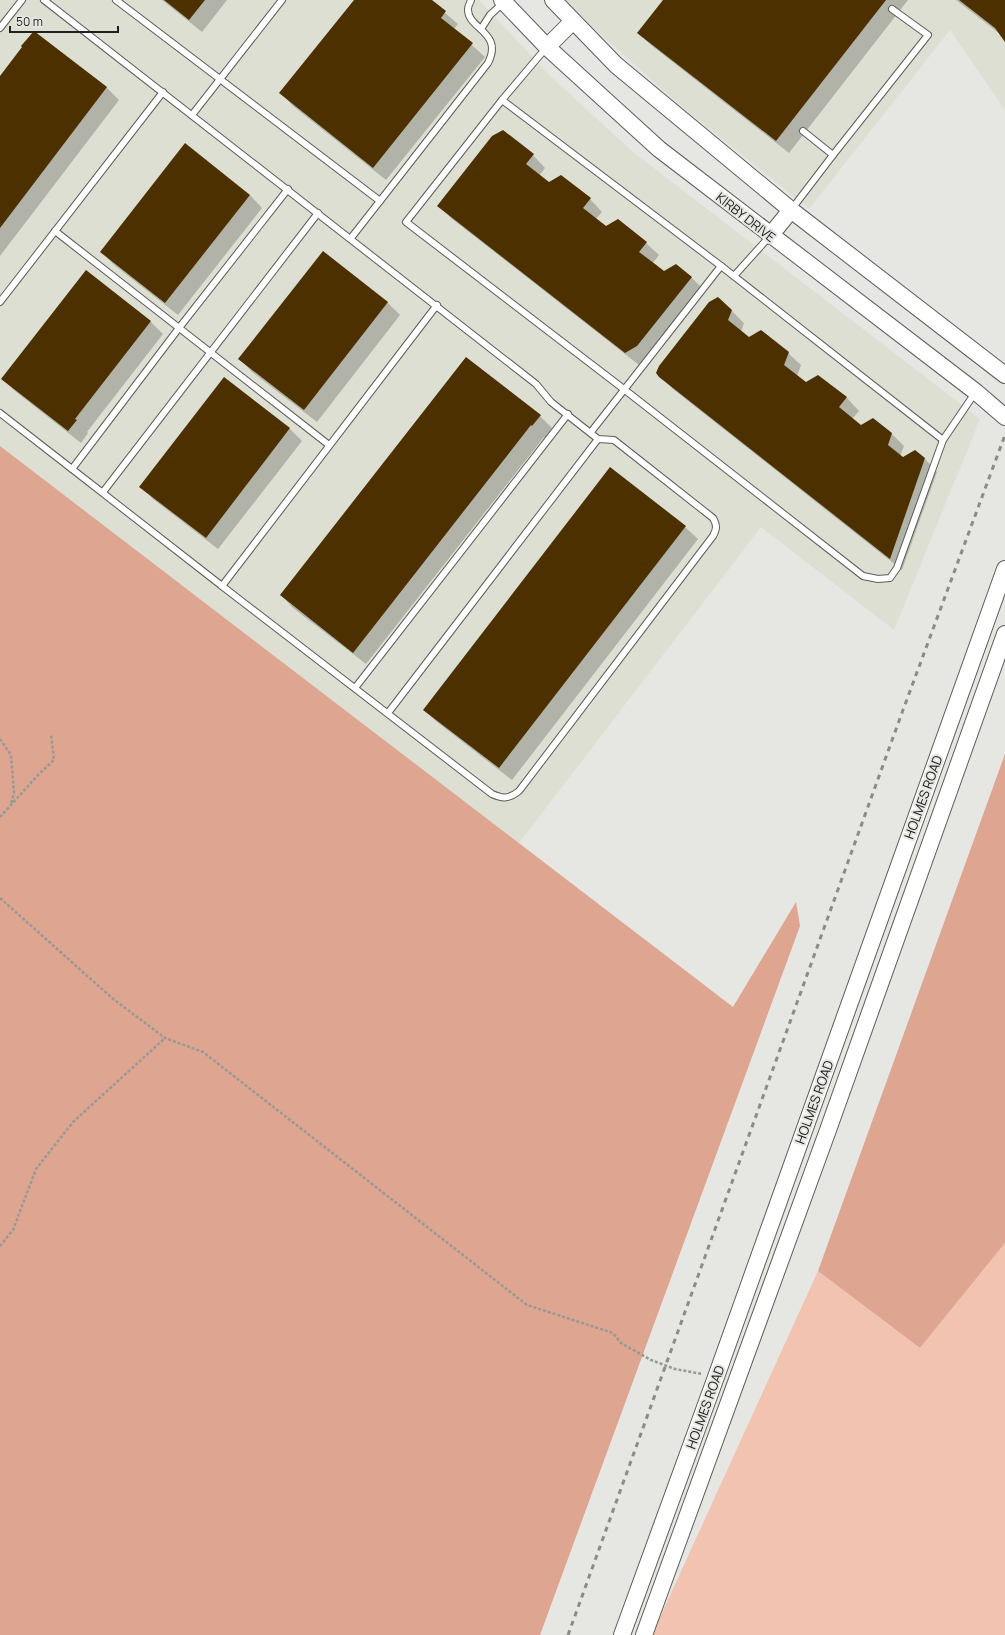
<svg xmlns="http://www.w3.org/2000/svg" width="1005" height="1635" viewBox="0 0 1005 1635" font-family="Manrope,sans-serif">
  <rect width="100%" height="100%" fill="#e6e6e2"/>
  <g fill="#dedfd3">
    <path d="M0 0H479L549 75 633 152 980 419 894 630 761 527 519 843 0 446Z"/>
    <path d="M566 0H1005V110L950 30 809 209 680 105 590 25Z"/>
  </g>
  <path fill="#f3c3b1" d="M1005 1243V1635H652L818 1271 920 1348Z"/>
  <g fill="#dea591">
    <path d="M0 446 733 1007 796 902 800 926 540 1635H0Z"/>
    <path d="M1005 754V1243L920 1348 818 1271Z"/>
  </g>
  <g fill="#0003">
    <path d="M162 0H227L202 32Z"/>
    <path d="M356 0H430L458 24 454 29 485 57 386 180 293 106 281 93Z"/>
    <path d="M664 0H908L789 153 651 45 638 33Z"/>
    <path d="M956 0H1005V40L1000 34Z"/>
    <path d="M34 32 107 88 119 100 0 256V77Z"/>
    <path d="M533 155 545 168 539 176 549 183 590 199 602 212 596 219 606 227 646 243 659 255 652 264 663 272 691 277 704 290 650 359 639 365 451 218 439 205Z"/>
    <path d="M250 195 262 208 178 315 113 264 101 251Z"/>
    <path d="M323 252 388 303 400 315 317 422 252 372 240 359Z"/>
    <path d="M86 271 151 322 163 334 87 432 88 433 81 443 15 391 2 379Z"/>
    <path d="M731 310 744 323 741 332 749 338 788 353 801 365 797 376 806 383 818 376 847 398 859 411 852 419 861 426 891 433 904 446 900 456 903 458 925 459 937 472 902 570 673 389 660 376Z"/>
    <path d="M225 378 290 429 302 441 218 549 153 499 141 486Z"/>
    <path d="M540 416 552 428 545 438 544 437 366 664 293 608 281 595Z"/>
    <path d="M685 527 698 539 512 780 437 722 424 710Z"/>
  </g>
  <g fill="#4c3000">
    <path d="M164 0H205L189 20Z"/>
    <path d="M354 0H432L446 11 441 18 473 43 373 168 279 93Z"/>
    <path d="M663 0H886L776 141 637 33Z"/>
    <path d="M959 0H1005V42L995 28Z"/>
    <path d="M34 31 107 87 0 228V76L22 47 21 46Z"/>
    <path d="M503 130 534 154 526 164 549 182 561 175 591 198 583 208 606 226 618 219 647 242 639 252 655 264 664 271 676 264 692 277 637 346 625 353 437 206 492 136Z"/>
    <path d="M185 143 250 195 165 303 100 252Z"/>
    <path d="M323 251 388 302 304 410 238 359Z"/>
    <path d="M86 270 151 321 75 419 77 420 68 431 1 379Z"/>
    <path d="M718 297 732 310 728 320 749 337 761 330 789 352 784 365 806 382 818 375 847 397 839 407 861 425 873 418 892 433 888 445 903 457 915 450 925 458 890 559 659 377 656 373 659 366 709 302Z"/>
    <path d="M466 357 541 415 532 426 531 425 353 653 280 595Z"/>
    <path d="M224 377 290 428 206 538 139 487Z"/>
    <path d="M610 467 686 526 499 768 423 710Z"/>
  </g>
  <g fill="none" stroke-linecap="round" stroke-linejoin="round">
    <defs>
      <g id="lane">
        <path d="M44 0 536 384 551 402 598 439 614 440 713 518C717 525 717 529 713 536L519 791C509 799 503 799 492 794L222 586 437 305"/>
        <path d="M116 0 380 201"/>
        <path d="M0 28 22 0"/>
        <path d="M481 29 490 15 503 3"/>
        <path d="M546 48 502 100 406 222 625 390 863 576 878 579 890 578 897 568 943 440 975 393"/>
        <path d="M502 100 721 266 943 440"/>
        <path d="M192 115 282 0"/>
        <path d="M803 131 833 155 928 35 892 9"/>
        <path d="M791 210 833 155"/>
        <path d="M55 231 329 445"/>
        <path d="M351 238 488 63C504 32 467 29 468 9 468 6 470 3 471 0"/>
        <path d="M734 276 770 236"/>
        <path d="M0 302 163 92"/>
        <path d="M0 413 72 469 179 328 288 189"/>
        <path d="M591 432 721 266"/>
        <path d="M72 469 222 586"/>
        <path d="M103 492 318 213"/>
        <path d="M355 688 568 414"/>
        <path d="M388 713 598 439"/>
      </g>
      <g id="secondary">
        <path d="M502 0 547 47 659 149 976 392 1005 417"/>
        <path d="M553 0 616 65 791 210 1005 375"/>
        <path d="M547 47 573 21"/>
        <path d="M770 236 791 210"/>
        <path d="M622 1635 716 1377 1005 569"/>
        <path d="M644 1635 828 1130 1005 634"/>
      </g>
    </defs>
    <use href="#lane" stroke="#5d5d59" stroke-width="8"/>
    <use href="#secondary" stroke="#5d5d59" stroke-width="18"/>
    <g stroke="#989895" stroke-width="2.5" stroke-dasharray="3 2" stroke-linecap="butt">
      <path d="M0 739 11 755 14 793 11 804"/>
      <path d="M0 817 39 774 54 760 51 734"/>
      <path d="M0 898 112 998 165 1038 203 1052 527 1305 613 1333 621 1343 651 1360 675 1369 702 1374"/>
      <path d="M0 1246 13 1230 36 1169 73 1122 165 1038"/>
    </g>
    <use href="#lane" stroke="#fff" stroke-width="6"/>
    <use href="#secondary" stroke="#fff" stroke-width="16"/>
    <path stroke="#8b8b88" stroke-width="3" stroke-dasharray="5 5" stroke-linecap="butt" d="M568 1635 903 710 1005 435"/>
  </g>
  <g text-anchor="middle" stroke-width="4" stroke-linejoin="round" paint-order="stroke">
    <g font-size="13" fill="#20201f" stroke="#e6e6e2">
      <text transform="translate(746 217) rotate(38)" y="5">KIRBY DRIVE</text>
      <text transform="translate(923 797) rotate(-70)" y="5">HOLMES ROAD</text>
      <text transform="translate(814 1102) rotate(-70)" y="5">HOLMES ROAD</text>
      <text transform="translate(705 1407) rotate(-70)" y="5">HOLMES ROAD</text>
    </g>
  </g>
  <path d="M10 26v6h108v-6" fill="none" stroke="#20201f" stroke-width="2"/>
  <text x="16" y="26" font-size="12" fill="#20201f" stroke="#e6e6e2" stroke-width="3" paint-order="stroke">50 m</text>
</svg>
